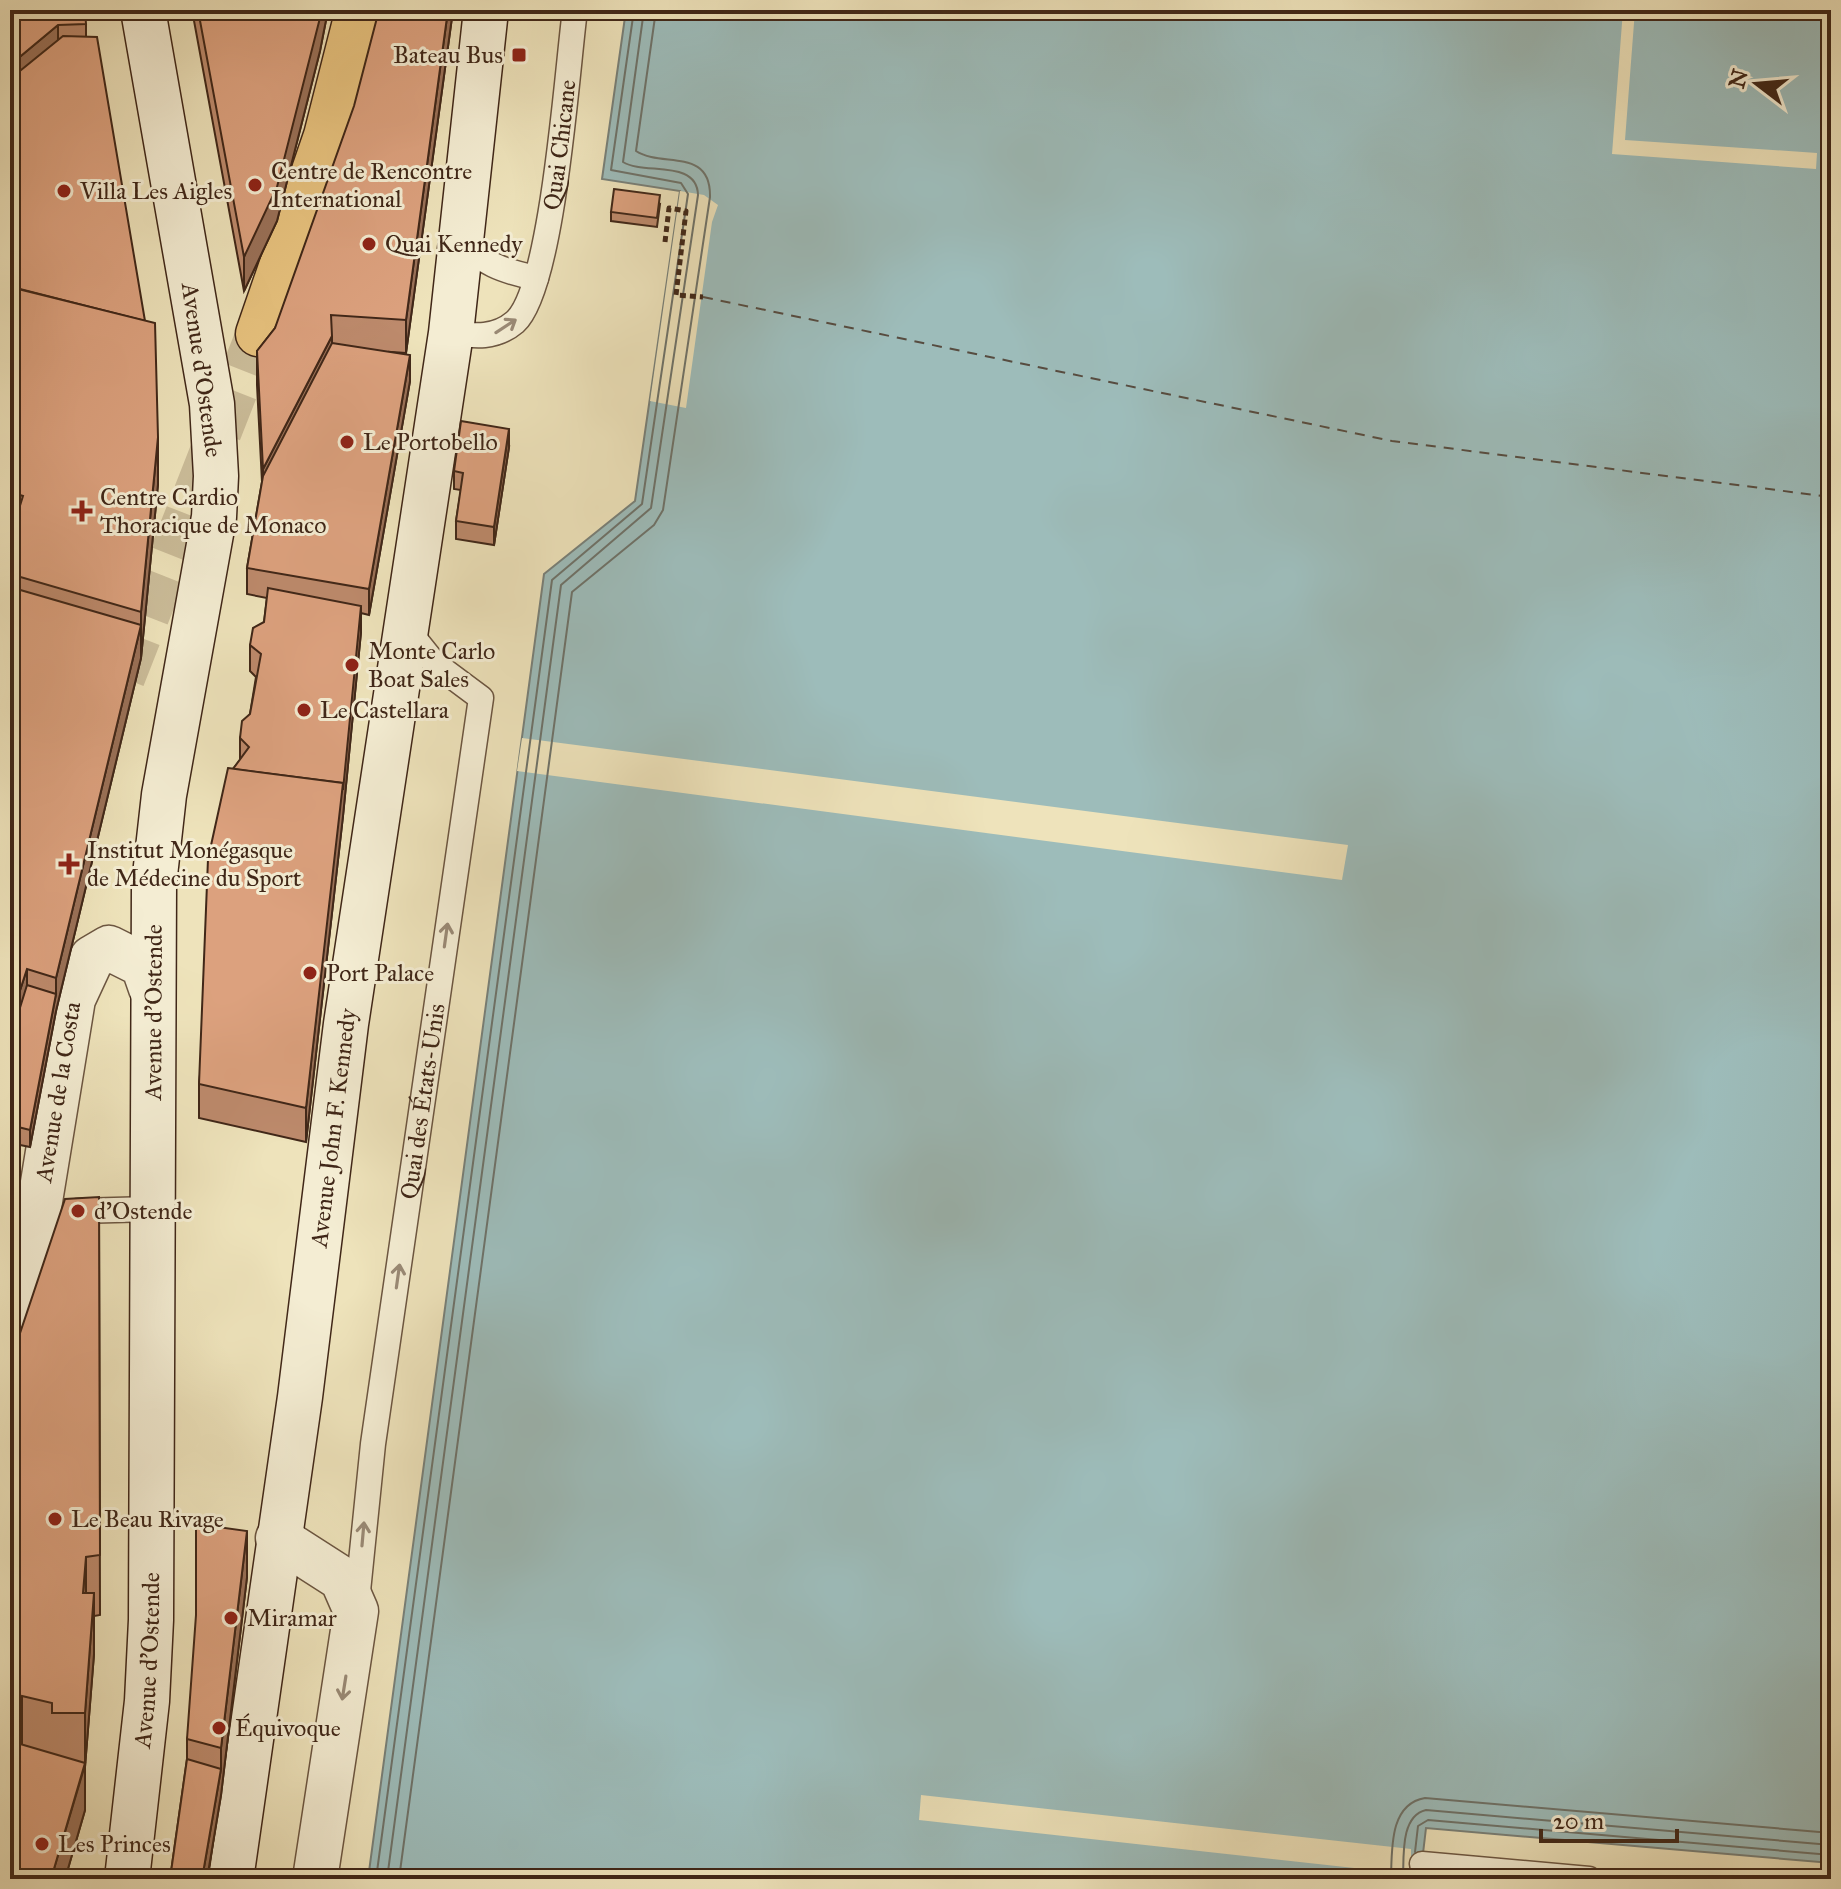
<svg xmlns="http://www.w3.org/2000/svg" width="1841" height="1889" viewBox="0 0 1841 1889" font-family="'IM FELL Great Primer',serif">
  <rect width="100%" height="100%" fill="#eee3bb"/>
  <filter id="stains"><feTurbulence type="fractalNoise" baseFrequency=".0025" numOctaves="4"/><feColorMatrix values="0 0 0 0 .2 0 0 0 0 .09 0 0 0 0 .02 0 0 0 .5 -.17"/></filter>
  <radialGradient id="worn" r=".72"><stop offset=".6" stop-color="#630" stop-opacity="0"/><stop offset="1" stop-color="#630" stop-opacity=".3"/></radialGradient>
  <path fill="#9dbcba" stroke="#788079" stroke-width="2" d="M626 10H1831V1863L1426 1828 1420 1879H368L544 574 635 501 680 191 602 179Z"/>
  <g fill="#eee3bb">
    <path d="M1623 10H1635L1625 140 1817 153 1816 169 1612 154Z"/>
    <path d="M680 191 704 195 718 205 712 222 686 408 650 401Z"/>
    <path d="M522 738 1348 845 1342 880 517 771Z"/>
    <path d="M921 1795 1411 1849V1858L1422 1859 1421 1869 1410 1868 1409 1874 919 1820Z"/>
  </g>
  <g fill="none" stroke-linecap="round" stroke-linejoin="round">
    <g stroke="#6e7269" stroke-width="2">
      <path d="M1415 1852 1418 1826 1428 1820 1831 1855"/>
      <path d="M376 1879 552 580 642 504 688 194 681 183 611 170 634 10"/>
      <path d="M387 1879 561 585 651 508 698 195C697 159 644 175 623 162L644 10"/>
      <path d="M399 1879 572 592 654 525 663 510 710 197C711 147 662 168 636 151L656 10"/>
      <path d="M1391 1879C1392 1850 1389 1804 1425 1798L1831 1833"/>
      <path d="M1403 1879C1404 1857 1400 1816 1426 1810L1831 1845"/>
    </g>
    <path stroke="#574c40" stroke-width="2" stroke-dasharray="10 8" stroke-linecap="butt" d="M703 297 1392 441 1831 497"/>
    <path stroke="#cbbd9a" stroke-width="44" stroke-dasharray="44 22" stroke-linecap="butt" d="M123 678 258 334"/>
    <defs>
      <g id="service">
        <path d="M460 237C481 264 503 271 536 278"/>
        <path id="s1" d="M451 333C474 336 495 339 515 322 553 288 567 69 575 10"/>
        <path d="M78 1211 151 1209"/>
        <path id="s2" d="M357 1601 373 1444 481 698 434 663 406 628"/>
        <path d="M1422 1864 1589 1879"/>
      </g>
      <g id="minor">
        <path id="s3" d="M10 1308 33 1244 73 999 92 958 109 948 143 965 151 988"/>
        <path d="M278 1538 342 1579 356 1611 315 1879"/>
      </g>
      <g id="secondary">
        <path id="s4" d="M127 1879 147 1701 151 1620 154 884 164 795 214 517 216 476 212 404 143 10"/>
        <path id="s5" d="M231 1879 300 1397 346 1024 451 333 486 10"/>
      </g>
      <path id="primary" d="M258 334 326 136 358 10"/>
    </defs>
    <use href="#service" stroke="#6c5641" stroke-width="27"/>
    <use href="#minor" stroke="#6c5641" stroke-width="47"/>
    <use href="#secondary" stroke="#402718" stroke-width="47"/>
    <use href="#primary" stroke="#402718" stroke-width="47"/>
    <path stroke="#402718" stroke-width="5" stroke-dasharray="6 4" stroke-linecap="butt" d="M665 242 669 208 686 211 676 295 703 297"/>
    <use href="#service" stroke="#f4edd3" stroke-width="24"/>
    <use href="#minor" stroke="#f4edd3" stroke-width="44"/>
    <use href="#secondary" stroke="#f4edd3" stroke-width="44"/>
    <use href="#primary" stroke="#e7c27e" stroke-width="44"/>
  </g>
  <g fill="#bd8a6c" stroke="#402718" stroke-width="2">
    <path d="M10 10 86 24V37L158 484 141 658 56 1011 30 1147 10 1143V287H12L10 277Z"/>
    <path d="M192 10H328L320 51 277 221 244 291Z"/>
    <path d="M453 10 406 353 390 352 410 381 369 615 361 613V632L343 816 306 1142 199 1118V1084L233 769 240 760V738L250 714 256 677 250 671V645L264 622 267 598 247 594V568L262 482 257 385V351L275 328Z"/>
    <path d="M660 204 657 227 611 221V212Z"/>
    <path d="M509 447 494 545 456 539V521L461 490 454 489V471Z"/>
    <path d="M99 1197 100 1615 94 1616V1654L85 1767V1810L65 1879H10V1363Z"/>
    <path d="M247 1577 221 1795 207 1879H170L187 1759V1739Z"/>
  </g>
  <g fill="#9a7158" stroke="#402718" stroke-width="2">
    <path d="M322 10H328L320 51 277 221 244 291V257Z"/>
    <path d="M448 10H453L406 353V320Z"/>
    <path d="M58 25V51L10 91V65Z"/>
    <path d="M332 336V370L263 503V469Z"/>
    <path d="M410 355V381L369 615V589Z"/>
    <path d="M509 429V447L494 545V527Z"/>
    <path d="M158 437V484L141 658V612Z"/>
    <path d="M361 606V632L343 816 306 1142V1108Z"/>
    <path d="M141 625V658L56 1011 30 1147V1130L56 994V978Z"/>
    <path d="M27 969V1003L10 1054V1021Z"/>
    <path d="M247 1531V1577L221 1795 207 1879H202L221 1769V1748Z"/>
    <path d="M86 1557V1617L83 1593Z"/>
    <path d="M94 1593V1654L85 1767V1810L65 1879H51L85 1765V1713Z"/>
    <path d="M22 1696V1756L16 1779V1718Z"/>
  </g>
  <g fill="#dca17e" stroke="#402718" stroke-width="2">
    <path d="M10 10H85L86 24 58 25 10 65Z"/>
    <path d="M198 10H322L277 187 244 257Z"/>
    <path d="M379 10H448L406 320 331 315 332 336 263 469 257 351 275 328 354 106Z"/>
    <path d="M63 36 97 37 145 321 16 288 10 250V79Z"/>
    <path d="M614 189 660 195 657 218 611 212Z"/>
    <path d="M10 287 155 323 158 437 141 612 10 574V538L23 496 10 492Z"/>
    <path d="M332 343 410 355 369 589 247 568 263 476Z"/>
    <path d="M461 421 509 429 494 527 456 521 463 473 454 471Z"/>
    <path d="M10 587 141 625 56 978 27 969 10 1021Z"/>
    <path d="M268 588 361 606 343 790V783L233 769 249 747 240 738 242 721 250 714 261 654 250 645 253 628 264 622Z"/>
    <path d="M228 768 343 783 306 1108 199 1084 208 859Z"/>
    <path d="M27 985 56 994 30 1130 10 1125V1040Z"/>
    <path d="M99 1197 100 1555 86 1557 83 1593H94L85 1713H52V1703L22 1696 16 1718 10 1717V1363L65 1199Z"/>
    <path d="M196 1524 247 1531 221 1748 187 1739 196 1615Z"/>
    <path d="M10 1741 85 1763 51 1879H10Z"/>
    <path d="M187 1759 221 1769 202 1879H170Z"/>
  </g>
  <defs><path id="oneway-shaft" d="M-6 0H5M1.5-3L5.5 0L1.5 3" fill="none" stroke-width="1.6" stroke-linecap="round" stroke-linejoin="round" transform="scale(2)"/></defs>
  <g stroke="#9a8a76">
    <use href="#oneway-shaft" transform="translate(506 326) rotate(-33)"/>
    <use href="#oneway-shaft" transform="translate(446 935) rotate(-82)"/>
    <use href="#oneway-shaft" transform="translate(398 1276) rotate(-82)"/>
    <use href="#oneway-shaft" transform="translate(363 1534) rotate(-85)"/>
    <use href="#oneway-shaft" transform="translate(344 1688) rotate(99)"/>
  </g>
  <g fill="#8f2418" stroke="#f4edd3" stroke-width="3">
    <rect x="511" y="47" width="16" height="16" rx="4"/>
    <circle cx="255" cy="185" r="8"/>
    <circle cx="64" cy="191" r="8"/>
    <circle cx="369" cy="244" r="8"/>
    <circle cx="347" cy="442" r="8"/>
    <path d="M78 499h8v8h8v8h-8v8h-8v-8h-8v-8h8z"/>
    <circle cx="352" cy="665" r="8"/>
    <circle cx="304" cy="710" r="8"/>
    <path d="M65 852h8v8h8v8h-8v8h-8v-8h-8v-8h8z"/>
    <circle cx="310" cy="973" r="8"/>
    <circle cx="78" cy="1211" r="8"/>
    <circle cx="55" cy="1519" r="8"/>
    <circle cx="231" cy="1618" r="8"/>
    <circle cx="219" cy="1728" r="8"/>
    <circle cx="42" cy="1844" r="8"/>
  </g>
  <g text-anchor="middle" stroke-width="6" stroke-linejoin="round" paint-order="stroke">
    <g font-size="24" fill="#402718" stroke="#f4edd3" text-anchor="start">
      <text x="503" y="63" text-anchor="end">Bateau Bus</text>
      <text x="271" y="179">Centre de Rencontre<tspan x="271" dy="28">International</tspan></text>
      <text x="80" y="199">Villa Les Aigles</text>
      <text x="385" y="252">Quai Kennedy</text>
      <text x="363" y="450">Le Portobello</text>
      <text x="100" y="505">Centre Cardio<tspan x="100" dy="28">Thoracique de Monaco</tspan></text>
      <text x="368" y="659">Monte Carlo<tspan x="368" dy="28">Boat Sales</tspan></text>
      <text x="320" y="718">Le Castellara</text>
      <text x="87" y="858">Institut Monégasque<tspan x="87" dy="28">de Médecine du Sport</tspan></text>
      <text x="326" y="981">Port Palace</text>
      <text x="94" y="1219">d'Ostende</text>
      <text x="71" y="1527">Le Beau Rivage</text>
      <text x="247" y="1626">Miramar</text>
      <text x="235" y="1736">Équivoque</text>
      <text x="58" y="1852">Les Princes</text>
    </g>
    <g font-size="24" fill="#402718" stroke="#f4edd3">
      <text dy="8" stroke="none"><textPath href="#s1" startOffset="252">Quai Chicane</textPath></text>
      <text transform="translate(202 370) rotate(82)" y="8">Avenue d'Ostende</text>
      <text dy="8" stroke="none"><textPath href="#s4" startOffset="868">Avenue d'Ostende</textPath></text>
      <text dy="8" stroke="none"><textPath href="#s3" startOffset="222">Avenue de la Costa</textPath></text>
      <text dy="8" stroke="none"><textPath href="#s2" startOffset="504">Quai des États-Unis</textPath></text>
      <text dy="8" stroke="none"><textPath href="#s5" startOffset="758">Avenue John F. Kennedy</textPath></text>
      <text dy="8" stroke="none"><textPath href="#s4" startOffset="220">Avenue d'Ostende</textPath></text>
    </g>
  </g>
  <rect width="1841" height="1889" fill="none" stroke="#eee3bb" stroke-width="40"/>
  <rect x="12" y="12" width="1817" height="1865" fill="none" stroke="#402718" stroke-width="4"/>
  <rect x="20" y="20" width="1801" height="1849" fill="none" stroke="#402718" stroke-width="2"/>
  <g transform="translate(1757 84) rotate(286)" stroke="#f4edd3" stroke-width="6" paint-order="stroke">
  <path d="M0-6L14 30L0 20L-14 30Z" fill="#402718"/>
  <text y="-12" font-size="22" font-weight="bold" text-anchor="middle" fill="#402718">N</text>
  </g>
  <path d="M1541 1829v12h136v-12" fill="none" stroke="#402718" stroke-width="4"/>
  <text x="1553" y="1829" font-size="24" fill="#402718" stroke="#f4edd3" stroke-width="6" paint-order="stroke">20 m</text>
  <rect width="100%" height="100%" filter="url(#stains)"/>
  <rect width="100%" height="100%" fill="url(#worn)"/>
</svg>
